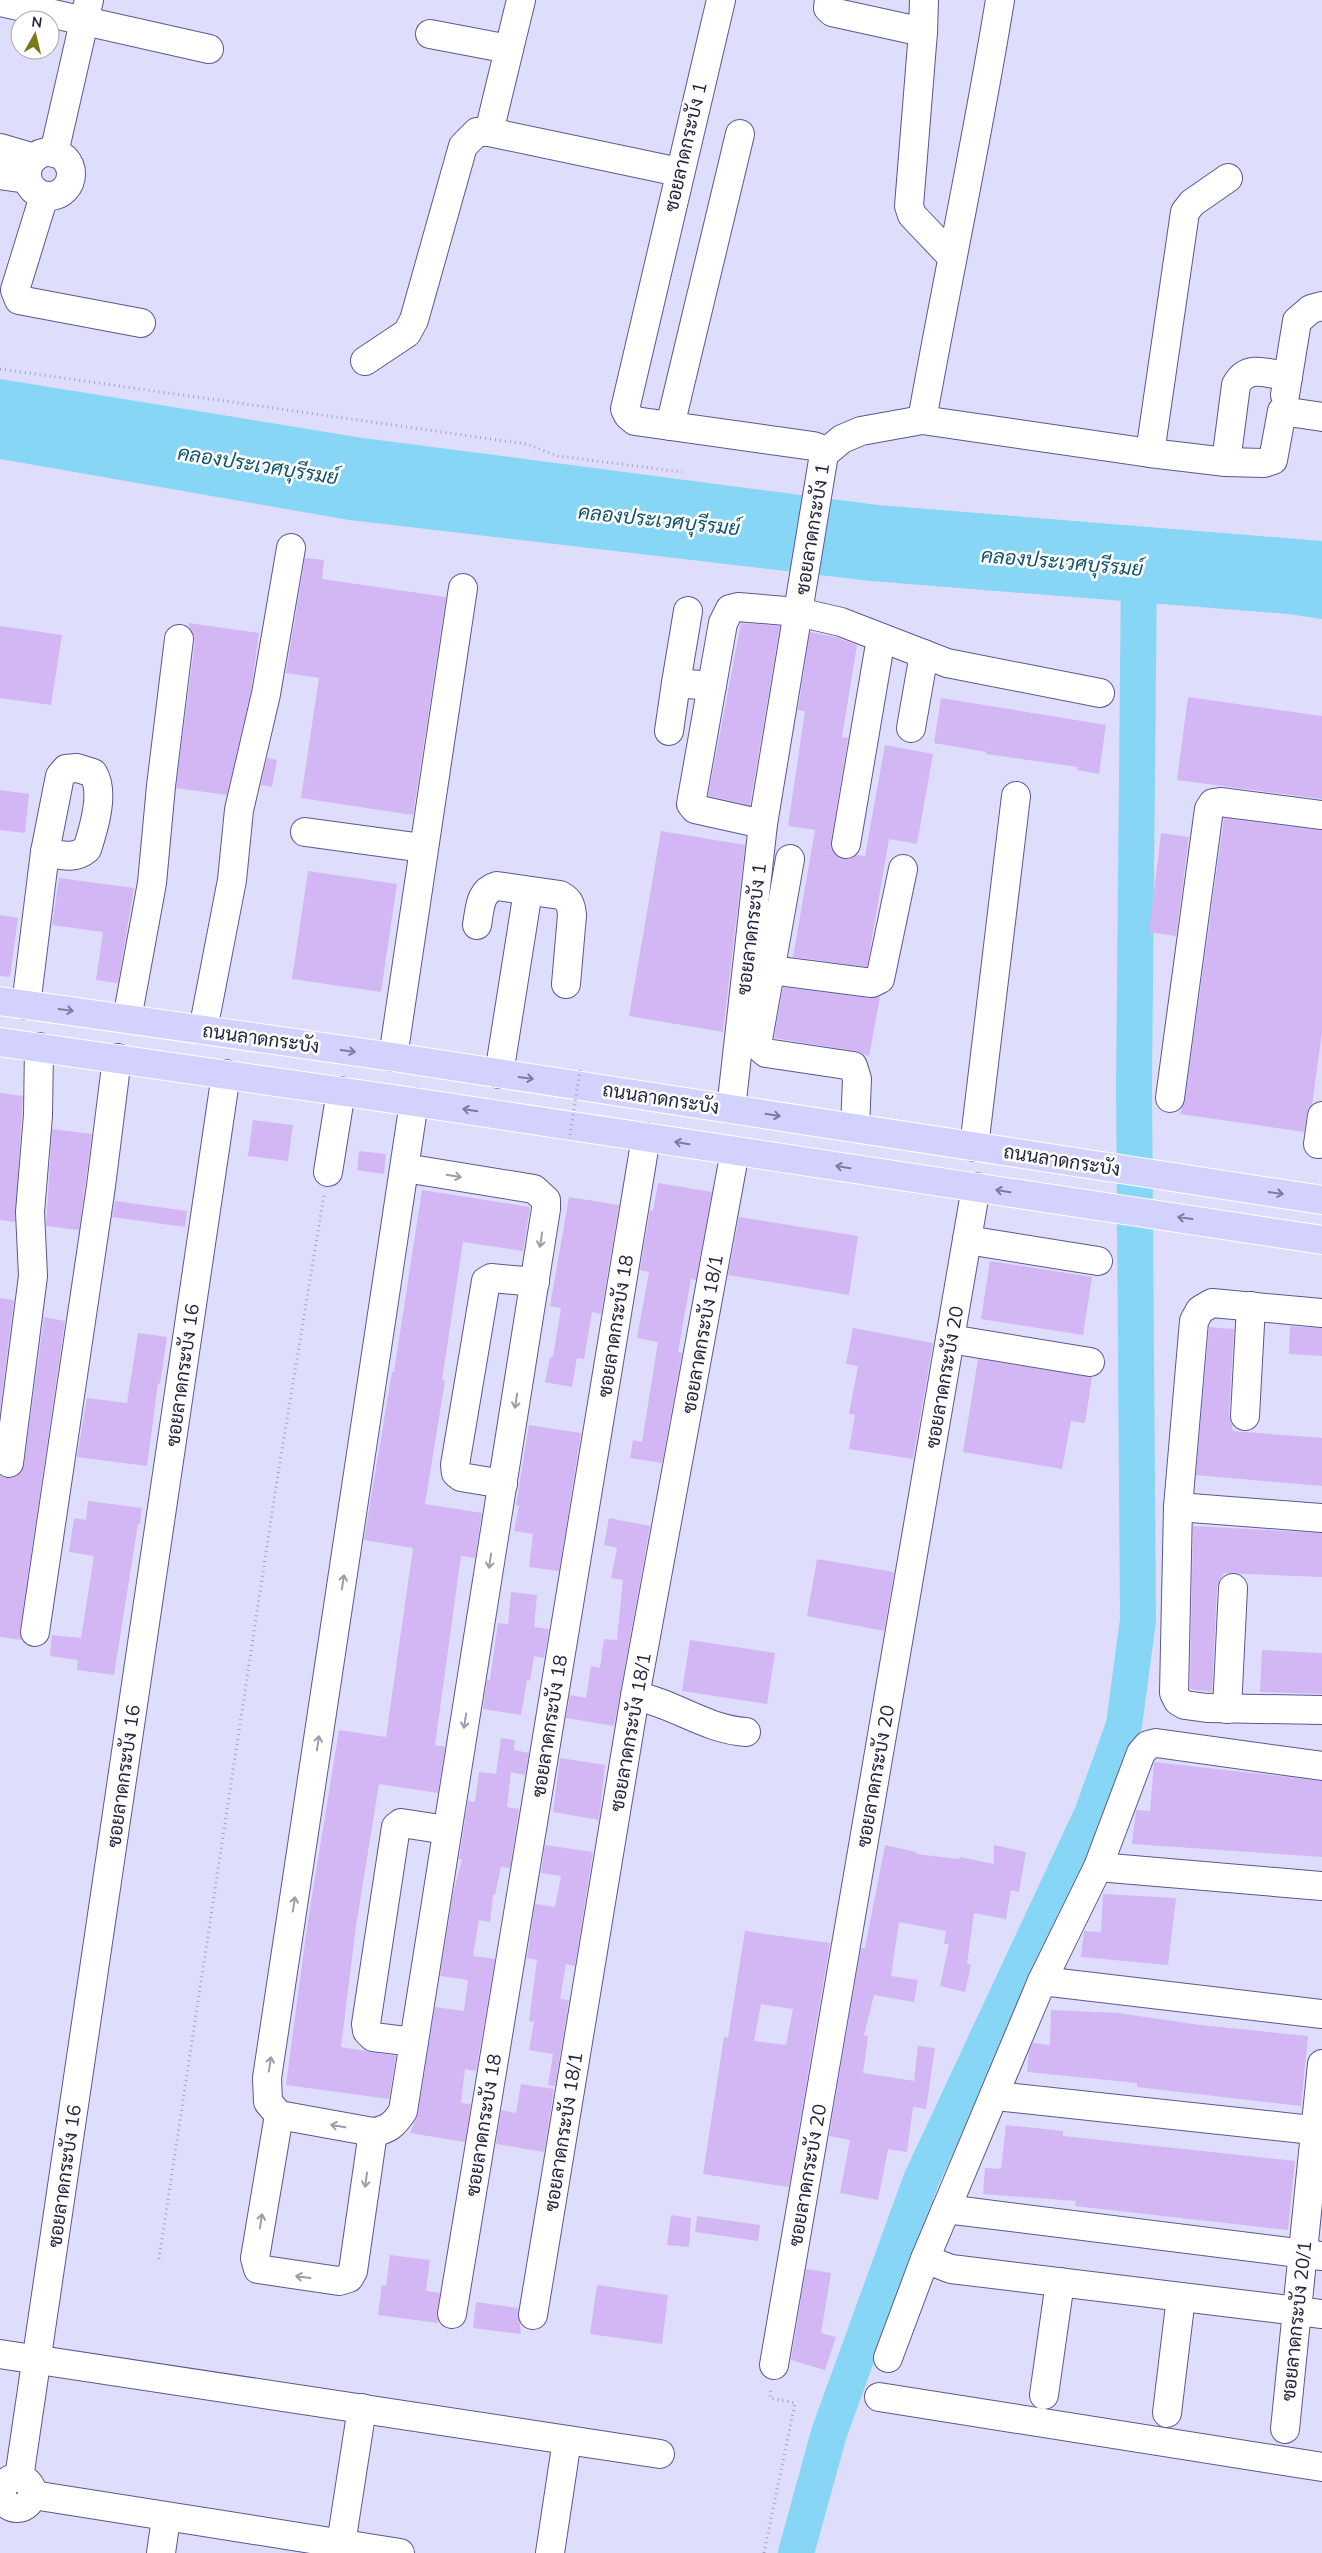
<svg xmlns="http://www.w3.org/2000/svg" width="1322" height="2553" viewBox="0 0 1322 2553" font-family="Mulish,Sarabun,sans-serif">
  <rect width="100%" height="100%" fill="#dedefc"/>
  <path fill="#87d6f6" d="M0 379 363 438 878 505 1322 541V619L1288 614 871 581 349 520 0 459Z"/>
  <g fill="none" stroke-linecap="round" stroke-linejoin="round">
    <path stroke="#87d6f6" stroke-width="36" d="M796 2553 829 2433 921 2180 1092 1814 1124 1725 1138 1620 1134 1087 1139 569"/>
  </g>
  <g fill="#d3b6f4" fill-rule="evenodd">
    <path d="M305 558 324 560 322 579 446 597 413 815 301 798 319 678 286 673Z"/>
    <path d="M188 623 259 633 251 691 227 795 176 788 195 641Z"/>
    <path d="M741 623 780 626 750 805 708 796Z"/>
    <path d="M0 626 62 635 51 705 0 698Z"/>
    <path d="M810 632 836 637 857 645 842 737 848 738 831 841V849L836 856 844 859 857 855 865 856 885 745 933 754 917 844 889 839 867 967 793 957 815 830 788 826 805 711 798 710Z"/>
    <path d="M1188 697 1322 716V799L1177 780Z"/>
    <path d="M941 698 1106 725 1099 774 1077 770 1078 767 986 754V752L934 743Z"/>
    <path d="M267 758 277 760 272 787 261 785Z"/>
    <path d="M0 790 29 794 25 833 0 830Z"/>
    <path d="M1224 818 1322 830V1032L1312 1105 1307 1113 1304 1132 1180 1114 1185 1100Z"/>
    <path d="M661 831 745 845 723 1032 629 1016Z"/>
    <path d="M1161 833 1189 837 1176 936 1149 932Z"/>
    <path d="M308 871 397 884 381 992 292 979Z"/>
    <path d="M59 878 134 888 118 983 96 980 103 932 52 925Z"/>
    <path d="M0 915 18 918 10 977 0 976Z"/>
    <path d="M783 987 870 998 880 997 869 1056 855 1051 774 1038Z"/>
    <path d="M0 1093 23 1096 15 1222 0 1220Z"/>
    <path d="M253 1120 293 1125 288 1161 248 1156Z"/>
    <path d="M52 1129 92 1134 79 1230 46 1226Z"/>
    <path d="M359 1151 386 1154 384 1174 357 1170Z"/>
    <path d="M658 1183 712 1192 696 1280 691 1279 678 1352 682 1353 662 1463 630 1458 633 1440 642 1442 658 1342 637 1338 649 1272 640 1270 650 1210 653 1211Z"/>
    <path d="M422 1190 530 1207 523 1251 463 1242 442 1380 445 1381 425 1504 482 1513 475 1558 461 1556 435 1745 445 1747 438 1793 379 1784 356 1926 341 2047 396 2056 389 2099 286 2085 307 1927 339 1730 386 1737 413 1548 364 1540 392 1372H394Z"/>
    <path d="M569 1197 619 1205 601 1314 592 1312 584 1359 577 1358 572 1387 545 1382 550 1357H553L561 1308 550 1306Z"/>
    <path d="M115 1201 187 1211 185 1227 112 1217Z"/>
    <path d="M739 1217 858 1236 849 1295 728 1275Z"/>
    <path d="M990 1261 1092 1277 1083 1335 981 1319Z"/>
    <path d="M0 1298 14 1300 0 1410Z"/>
    <path d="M44 1317 65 1321 20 1630 22 1640 0 1637V1476L8 1478 15 1477 22 1472 24 1465Z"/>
    <path d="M1290 1326 1322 1328V1356L1289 1354Z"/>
    <path d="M1209 1327 1234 1329 1229 1415 1233 1431 1322 1438V1486L1196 1475Z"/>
    <path d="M853 1328 933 1343 913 1459 849 1449 855 1415 849 1414 858 1366 846 1364Z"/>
    <path d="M138 1333 167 1337 160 1384 158 1383 147 1466 77 1457 87 1398 127 1403Z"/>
    <path d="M978 1359 1092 1377 1085 1423 1071 1421 1062 1469 963 1452Z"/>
    <path d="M529 1425 581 1433 559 1571 529 1567 533 1534 514 1531 519 1506 516 1505Z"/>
    <path d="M88 1501 142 1508 140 1524H138L114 1675 77 1670 78 1660 50 1656 52 1635 81 1638 94 1556 69 1552 74 1518 86 1520Z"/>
    <path d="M609 1518 650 1526 614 1726 566 1718 570 1695 586 1698 591 1666 600 1668 604 1639 617 1640 623 1580 611 1578 617 1548 604 1545Z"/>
    <path d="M1193 1526 1322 1533V1577L1224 1573 1217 1587 1212 1692 1190 1689Z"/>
    <path d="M817 1559 894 1572 884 1631 807 1616Z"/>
    <path d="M511 1592 537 1595 534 1627 549 1629 544 1658 534 1656 530 1681 527 1680 521 1715 483 1709 487 1680H490L498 1623 508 1624Z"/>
    <path d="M690 1640 775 1653 767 1704 682 1691Z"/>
    <path d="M1262 1650 1322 1653V1694L1260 1692Z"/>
    <path d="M501 1738 515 1740 514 1750 529 1753 525 1775 511 1772 507 1807 519 1809 510 1868 501 1867 495 1895H493L490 1922 479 1920 473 1956 495 1959 476 2071 465 2069 461 2103 471 2104 465 2142 410 2133 418 2113 435 2007 464 2011 468 1980 440 1976 453 1894 462 1860 459 1859 468 1801 475 1802 479 1772 496 1774Z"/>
    <path d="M560 1758 605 1765 599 1820 553 1812Z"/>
    <path d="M1154 1762 1322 1781V1857L1132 1844 1136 1810 1150 1811Z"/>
    <path d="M545 1845 593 1852 575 1966 566 1964 560 1999 569 2000 555 2086 548 2085 553 2054 529 2050 534 2022 529 2021 537 1960 527 1958 535 1904 555 1907 561 1876 541 1873Z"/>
    <path d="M885 1845 916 1852V1854L959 1859 960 1857 994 1864V1845L1026 1852 1019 1892 1011 1890 1006 1919 974 1913 967 1964 971 1965 965 1992 940 1986 949 1944H944L946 1931 899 1922 891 1976 918 1980 914 2002 874 1995 864 2035 868 2036 863 2073 914 2081 918 2046 935 2048 926 2109 913 2107 907 2152 888 2149 878 2200 840 2193 850 2140 829 2136 861 1948H865Z"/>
    <path d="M1103 1894 1176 1898 1168 1965 1081 1957 1084 1931 1101 1932Z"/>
    <path d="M745 1931 830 1943 789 2187 703 2174 724 2037 728 2038ZM761 2004 793 2009 786 2045 754 2041Z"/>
    <path d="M1051 2010 1118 2013 1200 2025 1308 2036 1301 2106 1137 2087V2083L1027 2072 1029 2051 1033 2043 1050 2045Z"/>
    <path d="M521 2084 554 2089 544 2152 496 2144 501 2110 516 2113Z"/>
    <path d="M1006 2125 1063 2131V2136L1295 2161 1288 2230 1075 2206 1076 2201 983 2194 985 2168 1001 2169Z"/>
    <path d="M671 2215 691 2218 689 2247 667 2245Z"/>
    <path d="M697 2216 760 2225 758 2241 695 2232Z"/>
    <path d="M390 2255 430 2260 426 2291 440 2293 437 2311 438 2323 378 2315 382 2285 386 2286Z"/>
    <path d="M806 2269 831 2273 821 2333 836 2337 825 2370 791 2360Z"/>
    <path d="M597 2285 668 2295 662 2344 590 2334Z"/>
    <path d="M476 2302 518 2308 521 2334 473 2328Z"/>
  </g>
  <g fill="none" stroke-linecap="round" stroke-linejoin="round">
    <defs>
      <g id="minor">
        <path d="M721 0 625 409 628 415 635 421 813 446 819 448 824 454 763 824 731 1109"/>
        <path d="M829 0 828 8 832 12 923 32 924 0"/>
        <path d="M0 2 209 49"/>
        <path d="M923 32 909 206 912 215 951 256"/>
        <path d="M430 34 509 49"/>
        <path d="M489 132 521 0"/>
        <path d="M0 148 34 158"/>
        <circle cx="49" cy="174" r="22"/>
        <path d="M54 153 89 0"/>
        <path d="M0 175 27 179"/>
        <path d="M44 196 15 290 19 300 141 323"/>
        <path d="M365 361 407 333 414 320 463 146 477 132H489L679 172"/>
        <path d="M1285 395 1297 321 1311 309 1322 306"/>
        <path d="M922 420C947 280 977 141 1000 0"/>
        <path d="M670 426 740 134"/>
        <path d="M1150 453 1185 212 1192 203 1228 178"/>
        <path d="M824 454 842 439 861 431 922 420 1150 453 1226 462 1264 463 1273 460 1282 411 1322 417"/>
        <path d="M1226 462 1236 385C1247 364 1268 373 1288 377"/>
        <path d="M676 683 688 611"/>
        <path d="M911 728 924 654"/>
        <path d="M669 731 676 683 712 686"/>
        <path d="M77 768 93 773C105 792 94 828 87 849 74 860 61 855 45 852L60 776 66 769Z"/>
        <path d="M763 824 695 809 691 804 723 623 730 609 738 607 798 612 841 622 947 663 1100 693"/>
        <path d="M305 832 423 848"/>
        <path d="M846 844 881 638"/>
        <path d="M790 859 757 1045 766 1053 853 1066 857 1079 855 1128"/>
        <path d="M477 925C480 909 479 891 497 886L560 895C569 900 571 904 572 915L566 984"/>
        <path d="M771 970 872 983 880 979 903 869"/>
        <path d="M26 1005 45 852"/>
        <path d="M127 1019 152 883 161 786 179 639"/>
        <path d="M203 1030 232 880 239 810 266 694 291 548"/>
        <path d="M393 1057 463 588"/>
        <path d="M499 1074 528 891"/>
        <path d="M1170 1098 1209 809 1213 803 1220 802 1322 815"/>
        <path d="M1318 1144 1322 1116"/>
        <path d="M974 1147 1016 796"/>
        <path d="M405 1168 534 1189 546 1200V1209L403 2111C394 2125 388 2130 373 2132L279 2115 268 2102 267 2078 414 1102"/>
        <path d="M328 1172 341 1091"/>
        <path d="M967 1240 1098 1261"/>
        <path d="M1322 1313 1212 1303 1200 1310 1194 1321 1178 1507 1174 1693 1178 1701 1185 1705 1207 1708 1322 1710"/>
        <path d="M950 1339 1090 1362"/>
        <path d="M1245 1416 1251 1306"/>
        <path d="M9 1463 33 1276 30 1212 38 1115 39 1047"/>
        <path d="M503 1484 461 1477 456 1473 455 1465 486 1281 491 1278 535 1282"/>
        <path d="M1178 1507 1322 1518"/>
        <path d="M35 1632 101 1186 117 1058"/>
        <path d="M635 1696C674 1703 704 1729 746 1732"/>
        <path d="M1227 1709 1233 1588"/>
        <path d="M1098 1867 1322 1886"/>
        <path d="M1042 1981 1322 2014"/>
        <path d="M414 2042 373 2037 367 2031 366 2024 395 1833 396 1827 401 1823 447 1830"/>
        <path d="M996 2096 1322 2131"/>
        <path d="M279 2115 255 2258 258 2269 339 2281 349 2278 353 2271 373 2132"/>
        <path d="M946 2209 1322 2256"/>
        <path d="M925 2259 951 2269 1322 2314"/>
        <path d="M452 2314 646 1137"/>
        <path d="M533 2315 635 1696 735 1151"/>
        <path d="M0 2354 660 2454"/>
        <path d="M888 2358 925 2259 1042 1981 1098 1867 1141 1753 1148 1745 1156 1743 1322 1766"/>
        <path d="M774 2365 976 1187"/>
        <path d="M1044 2395 1060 2282"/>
        <path d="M879 2397 1322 2467"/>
        <path d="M1167 2413 1181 2297"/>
        <path d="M1285 2429 1322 2064"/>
        <circle cx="17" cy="2493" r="15"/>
        <path d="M19 2478 226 1074"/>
        <path d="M33 2495 400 2553"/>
        <path d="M341 2544 362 2408"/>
        <path d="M161 2553 166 2518"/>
        <path d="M550 2553 567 2440"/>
      </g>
      <g id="major">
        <path d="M0 1001 393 1057 1322 1200"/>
        <path d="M0 1042 414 1102 1322 1240"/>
      </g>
    </defs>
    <use href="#minor" stroke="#5b5697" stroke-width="30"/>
    <use href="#major" stroke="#fff" stroke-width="30"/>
    <g stroke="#a1a1be" stroke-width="3" stroke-dasharray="1 4" stroke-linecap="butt">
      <path d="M0 369 526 444 558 456 682 472"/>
      <path d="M159 2259 277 1480 324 1195"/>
      <path d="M764 2553 795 2403 770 2398 771 2387"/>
    </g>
    <use href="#minor" stroke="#fff" stroke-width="28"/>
    <use href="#major" stroke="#d3d1fd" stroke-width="28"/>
    <path stroke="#a1a1be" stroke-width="3" stroke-dasharray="1 4" stroke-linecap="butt" d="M570 1135 580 1070"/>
  </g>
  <defs><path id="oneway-shaft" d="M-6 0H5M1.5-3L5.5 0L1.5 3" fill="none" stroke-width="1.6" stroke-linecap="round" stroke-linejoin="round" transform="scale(1.25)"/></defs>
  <g stroke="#7c7a9e">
    <use href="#oneway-shaft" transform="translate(66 1010) rotate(8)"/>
    <use href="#oneway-shaft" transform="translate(348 1051) rotate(8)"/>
    <use href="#oneway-shaft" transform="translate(526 1078) rotate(8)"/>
    <use href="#oneway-shaft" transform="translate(470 1110) rotate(-171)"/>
    <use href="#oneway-shaft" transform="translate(773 1115) rotate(9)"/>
    <use href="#oneway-shaft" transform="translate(682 1143) rotate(-171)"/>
    <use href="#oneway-shaft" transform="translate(843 1167) rotate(-171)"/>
    <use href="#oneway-shaft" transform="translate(1003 1191) rotate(-171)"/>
    <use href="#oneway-shaft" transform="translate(1276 1193) rotate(8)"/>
    <use href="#oneway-shaft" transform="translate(1185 1218) rotate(-172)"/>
  </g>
  <g stroke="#9d9ca9">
    <use href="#oneway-shaft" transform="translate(454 1176) rotate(9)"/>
    <use href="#oneway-shaft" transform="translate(541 1240) rotate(99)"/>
    <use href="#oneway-shaft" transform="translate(516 1401) rotate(99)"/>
    <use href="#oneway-shaft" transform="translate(490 1561) rotate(99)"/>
    <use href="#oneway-shaft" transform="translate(343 1582) rotate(-81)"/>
    <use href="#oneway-shaft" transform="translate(465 1721) rotate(99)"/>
    <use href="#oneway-shaft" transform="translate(318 1743) rotate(-81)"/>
    <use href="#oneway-shaft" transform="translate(294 1904) rotate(-81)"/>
    <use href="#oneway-shaft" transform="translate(270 2064) rotate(-81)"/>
    <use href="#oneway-shaft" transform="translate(338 2126) rotate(-170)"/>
    <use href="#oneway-shaft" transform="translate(366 2180) rotate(98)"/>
    <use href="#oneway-shaft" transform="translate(261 2221) rotate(-81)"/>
    <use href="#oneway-shaft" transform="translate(303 2277) rotate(-173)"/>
  </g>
  <g text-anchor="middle" stroke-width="5" stroke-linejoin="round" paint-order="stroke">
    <g font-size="19" fill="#25233f" stroke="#fff">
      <text transform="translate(685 147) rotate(-77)" y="7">ซอยลาดกระบัง 1</text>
      <text transform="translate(812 529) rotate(-81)" y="7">ซอยลาดกระบัง 1</text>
      <text transform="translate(751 929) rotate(-83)" y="7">ซอยลาดกระบัง 1</text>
      <text transform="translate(261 1038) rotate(8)" y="7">ถนนลาดกระบัง</text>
      <text transform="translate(661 1098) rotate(9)" y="7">ถนนลาดกระบัง</text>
      <text transform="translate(1062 1160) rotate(9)" y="7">ถนนลาดกระบัง</text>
      <text transform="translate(615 1326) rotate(-81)" y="7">ซอยลาดกระบัง 18</text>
      <text transform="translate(702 1334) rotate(-80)" y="7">ซอยลาดกระบัง 18/1</text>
      <text transform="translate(182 1375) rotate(-82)" y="7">ซอยลาดกระบัง 16</text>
      <text transform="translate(944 1377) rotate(-80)" y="7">ซอยลาดกระบัง 20</text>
      <text transform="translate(549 1726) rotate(-81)" y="7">ซอยลาดกระบัง 18</text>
      <text transform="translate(630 1732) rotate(-80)" y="7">ซอยลาดกระบัง 18/1</text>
      <text transform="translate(123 1776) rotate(-82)" y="7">ซอยลาดกระบัง 16</text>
      <text transform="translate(875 1776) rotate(-80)" y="7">ซอยลาดกระบัง 20</text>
      <text transform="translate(483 2125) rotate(-81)" y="7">ซอยลาดกระบัง 18</text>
      <text transform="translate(563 2132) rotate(-81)" y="7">ซอยลาดกระบัง 18/1</text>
      <text transform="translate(807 2175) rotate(-80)" y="7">ซอยลาดกระบัง 20</text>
      <text transform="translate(64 2176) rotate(-82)" y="7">ซอยลาดกระบัง 16</text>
      <text transform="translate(1296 2321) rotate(-84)" y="7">ซอยลาดกระบัง 20/1</text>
    </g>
    <g font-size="20" font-style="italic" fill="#105369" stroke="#fff">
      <text transform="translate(258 465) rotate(9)" y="7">คลองประเวศบุรีรมย์</text>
      <text transform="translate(659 520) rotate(6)" y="7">คลองประเวศบุรีรมย์</text>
      <text transform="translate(1062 562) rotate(5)" y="7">คลองประเวศบุรีรมย์</text>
    </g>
  </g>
  <g transform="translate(35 35) rotate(8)"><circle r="24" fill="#ffffff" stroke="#a8a7b2"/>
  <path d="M0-4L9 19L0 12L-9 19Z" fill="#7d771c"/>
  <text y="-8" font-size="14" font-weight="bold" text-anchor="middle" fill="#25233f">N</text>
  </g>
</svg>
